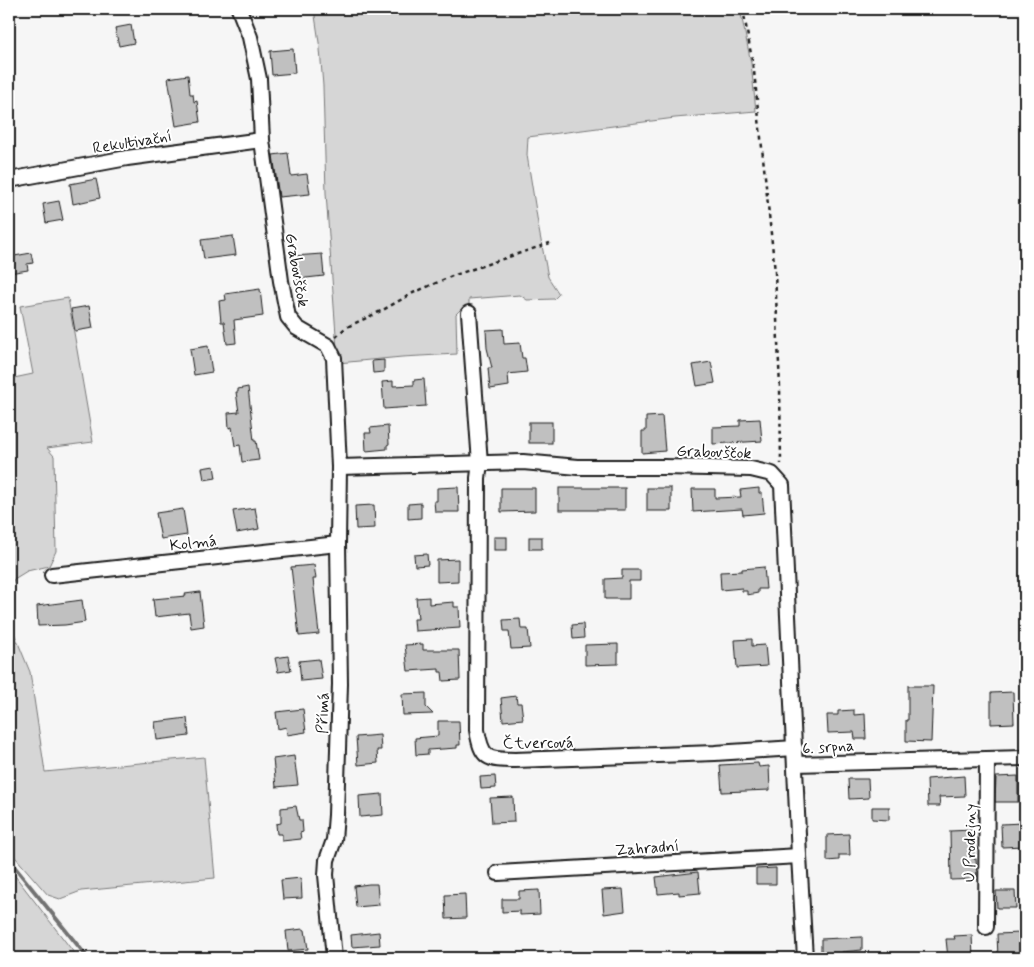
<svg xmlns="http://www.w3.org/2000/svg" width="1034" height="967" viewBox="0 0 1034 967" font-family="Mynerve,sans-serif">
  <rect width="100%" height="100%" fill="#f6f6f6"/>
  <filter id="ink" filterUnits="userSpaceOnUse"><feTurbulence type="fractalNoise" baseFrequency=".02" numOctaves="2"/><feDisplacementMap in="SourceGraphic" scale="10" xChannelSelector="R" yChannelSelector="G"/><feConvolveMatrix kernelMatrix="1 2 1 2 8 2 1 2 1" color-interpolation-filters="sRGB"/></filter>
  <g filter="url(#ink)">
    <g fill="#d6d6d6" stroke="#797979">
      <path d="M314 9H740L751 63 756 111 675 118 528 137 527 155 539 230 548 277 559 294 554 299 527 300 520 295 469 299V307L462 308 456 314 457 354 402 357 338 363 326 193 323 86 320 49Z"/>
      <path d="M68 298 93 442 47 448 54 456 56 551 49 566 27 571 14 579 11 588 14 633 30 672 45 772 204 757 215 878 81 891 60 899 48 895 9 850V379L33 374 20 306Z"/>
      <path d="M9 868 78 958H9Z"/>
    </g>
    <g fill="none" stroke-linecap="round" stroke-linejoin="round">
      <path stroke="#727272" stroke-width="4" d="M9 860 88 958"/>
    </g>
    <g fill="#c0c0c0" stroke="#1c1c1c">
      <path d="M131 25 134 43 119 46 115 28Z"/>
      <path d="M293 49 295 73 272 75 270 51Z"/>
      <path d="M188 75 190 94H193L194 102 197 101 200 122 176 126 168 78Z"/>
      <path d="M288 153 291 176 307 174 310 194 279 197 273 155Z"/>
      <path d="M96 179 100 198 73 204 70 184Z"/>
      <path d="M59 201 63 220 46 223 43 204Z"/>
      <path d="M233 236 236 255 204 259 201 240Z"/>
      <path d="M31 253 33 263 27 264 28 270 9 273V257Z"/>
      <path d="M322 254 324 276 297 279 294 256Z"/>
      <path d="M260 289 263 316 234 320 236 343 227 344 224 322H221L219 301 226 300 225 294Z"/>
      <path d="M89 306 93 328 75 331 71 309Z"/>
      <path d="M503 329 504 344 520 343 522 358H525L527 372 508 374 509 386 490 389 488 368H492L487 348 486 330Z"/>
      <path d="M208 346 212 372 194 375 190 349Z"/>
      <path d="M384 360V372L373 373 372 361Z"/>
      <path d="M711 362 715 383 697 386 693 365Z"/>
      <path d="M424 379 426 406 384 409 382 382 393 381V386L414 385V380Z"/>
      <path d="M248 387 254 441H256L259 460 242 462 240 445 235 446 232 427 229 428 228 413 239 412 236 392H238V389Z"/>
      <path d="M662 416 665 451 642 453V431H646V417Z"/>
      <path d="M760 419 762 441 713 444V427L740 426V420Z"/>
      <rect x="529" y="422" width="23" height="21"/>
      <path d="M388 426 389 444 387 445V449L366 451 365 433H371L370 428Z"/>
      <path d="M214 466 216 478 204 480 202 468Z"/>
      <path d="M458 487 459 512H435L434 501H437V488Z"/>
      <path d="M501 488H535V511L501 512Z"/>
      <rect x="559" y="488" width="66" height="22"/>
      <rect x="647" y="488" width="24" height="23"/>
      <path d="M759 488V493H762L764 513 743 515 742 509 693 512 692 489H715V498L741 497 740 490Z"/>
      <path d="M421 503V518L408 519V504Z"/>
      <path d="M374 505 375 528 356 529 355 506Z"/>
      <path d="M255 508 259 529 237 533 233 511Z"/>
      <path d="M183 509 187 535 161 539 156 513Z"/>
      <rect x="494" y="537" width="13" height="13"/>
      <rect x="529" y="537" width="13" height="12"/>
      <path d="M427 554 428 565 415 566 414 555Z"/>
      <path d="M458 559V581L437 582V560Z"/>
      <path d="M314 565 316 579H313L319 634 299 636 291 567Z"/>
      <path d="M764 567 766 589H758V593L747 595V591H742V588L721 590 720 572 742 571V569Z"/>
      <path d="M622 570H640V581H629V599H605V579L622 578Z"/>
      <path d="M200 592 204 626 191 628 189 613 155 617 153 599 186 596 185 594Z"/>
      <path d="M429 597V604L454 602V607H459L460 628 415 631 414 619H418L416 598Z"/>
      <path d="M82 600 85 622 65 625 38 626 37 606Z"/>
      <path d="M520 619 521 629H528L530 648 511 649 509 631H504L503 620Z"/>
      <path d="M583 624 584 638 573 639 572 625Z"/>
      <path d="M752 639V646L765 645 767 666 737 668 735 640Z"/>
      <path d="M423 644V650H459L460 680 443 681 442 672H439V669L408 671 405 645Z"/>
      <path d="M618 644V664L585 665V645Z"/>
      <path d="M288 656 291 670 278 672 275 658Z"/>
      <path d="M319 659 322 679 301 681 299 661Z"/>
      <path d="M908 686H933L931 742 906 741V720H908Z"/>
      <path d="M1013 692 1014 723 991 724V693Z"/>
      <path d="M426 693V707L433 714 403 715 402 694Z"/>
      <path d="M516 696 517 703H521L523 719 503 721 501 698Z"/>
      <path d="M303 709 306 732 287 735 286 727 278 729 276 712Z"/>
      <path d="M854 710V715L865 714 866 739H855L854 732 828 733 827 715H838V711Z"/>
      <path d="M187 718 189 736 157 740 155 722Z"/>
      <path d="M438 721H459L460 745H457V748L428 750V754L416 755 415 738 438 736Z"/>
      <path d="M380 735 381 750H377L378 763 358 765 356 737Z"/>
      <path d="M294 756 298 785 276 787 273 759Z"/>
      <path d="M758 763 759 767 769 766 770 790 722 792 720 765Z"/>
      <path d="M495 776 496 788 481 789 480 777Z"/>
      <path d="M964 776 965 796 939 797 940 806H928L927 779Z"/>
      <path d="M1018 776V802H995L996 777Z"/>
      <path d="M848 779H868L869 798 849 799Z"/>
      <path d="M382 794 383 815 360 817 359 796Z"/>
      <path d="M513 797 514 822 492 823 490 798Z"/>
      <path d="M296 806 299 820H302L303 832 300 833 301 839 282 841V834H277L276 824 281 823V808Z"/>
      <path d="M872 807H889V820L872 819Z"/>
      <path d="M1023 823 1024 846 1002 847 1001 824Z"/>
      <path d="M973 830 974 859H976L977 879 951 880 950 831Z"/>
      <path d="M849 834 850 855H839V860L827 861V835Z"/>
      <path d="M776 868V884H756V869Z"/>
      <path d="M698 872 700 893 679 895V892L658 894 656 877Z"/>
      <path d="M301 878 302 898 283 899 281 880Z"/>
      <path d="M369 884H377L379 905 356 907 354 886Z"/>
      <path d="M623 889 625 911 604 914 602 890Z"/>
      <path d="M539 890 540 914 520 915V911L502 912V899H519V891Z"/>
      <path d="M996 891H1015L1016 908H997Z"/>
      <path d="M465 894 466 918 446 919 445 895Z"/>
      <path d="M303 929 305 930 308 949 288 951 286 931Z"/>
      <path d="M379 932 380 945 352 947 351 935Z"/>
      <path d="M1020 933 1022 957 998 958 997 934Z"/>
      <path d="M972 935 973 958H948L946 939H955L954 936Z"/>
      <path d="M862 937V950L842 952V956H840V958H821V939Z"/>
    </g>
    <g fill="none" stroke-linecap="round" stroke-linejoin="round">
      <defs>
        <g id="minor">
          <path d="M239 9 250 37 259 79 262 140 281 281 288 317 297 328 328 346 334 358 339 467 523 462 578 467H664L751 469 772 474 782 485 799 856 805 958"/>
          <path d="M9 180 127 158 262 140"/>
          <path d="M469 313 480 463 478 478 477 730C482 759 487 760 515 760L715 753 795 748"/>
          <path d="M52 575 338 544"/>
          <path d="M795 764 1025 758"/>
          <path d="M498 873 799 856"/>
          <path d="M986 927 987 759"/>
          <path d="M334 958 326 875 327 860 334 840 336 815 340 684 338 544 339 467"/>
        </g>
      </defs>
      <use href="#minor" stroke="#1c1c1c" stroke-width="18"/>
      <g stroke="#1c1c1c" stroke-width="2.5" stroke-dasharray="4 4" stroke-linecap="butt">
        <path d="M743 9 754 71 775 272 780 388 781 464"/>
        <path d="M336 337 345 328 381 311 413 293 452 276 550 243"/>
      </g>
      <use href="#minor" stroke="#fff" stroke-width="14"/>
    </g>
  </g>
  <g text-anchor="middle" stroke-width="4" stroke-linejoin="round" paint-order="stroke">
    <g font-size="16" fill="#1c1c1c" stroke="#fff">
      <text transform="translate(132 141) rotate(-9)" y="6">Rekultivační</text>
      <text transform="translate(298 270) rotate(80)" y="6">Grabovščok</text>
      <text transform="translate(714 451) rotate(2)" y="6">Grabovščok</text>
      <text transform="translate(193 542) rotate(-6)" y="6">Kolmá</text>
      <text transform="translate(322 713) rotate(-88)" y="6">Přímá</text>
      <text transform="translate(538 742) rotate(-1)" y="6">Čtvercová</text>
      <text transform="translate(828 746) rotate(-4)" y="6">6. srpna</text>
      <text transform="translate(969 843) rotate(-89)" y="6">U Prodejny</text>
      <text transform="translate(647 847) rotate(-4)" y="6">Zahradní</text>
    </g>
  </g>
  <rect width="1034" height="967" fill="none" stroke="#fff" stroke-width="30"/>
  <rect x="15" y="15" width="1004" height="937" fill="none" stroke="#1c1c1c" stroke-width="2" filter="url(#ink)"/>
</svg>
